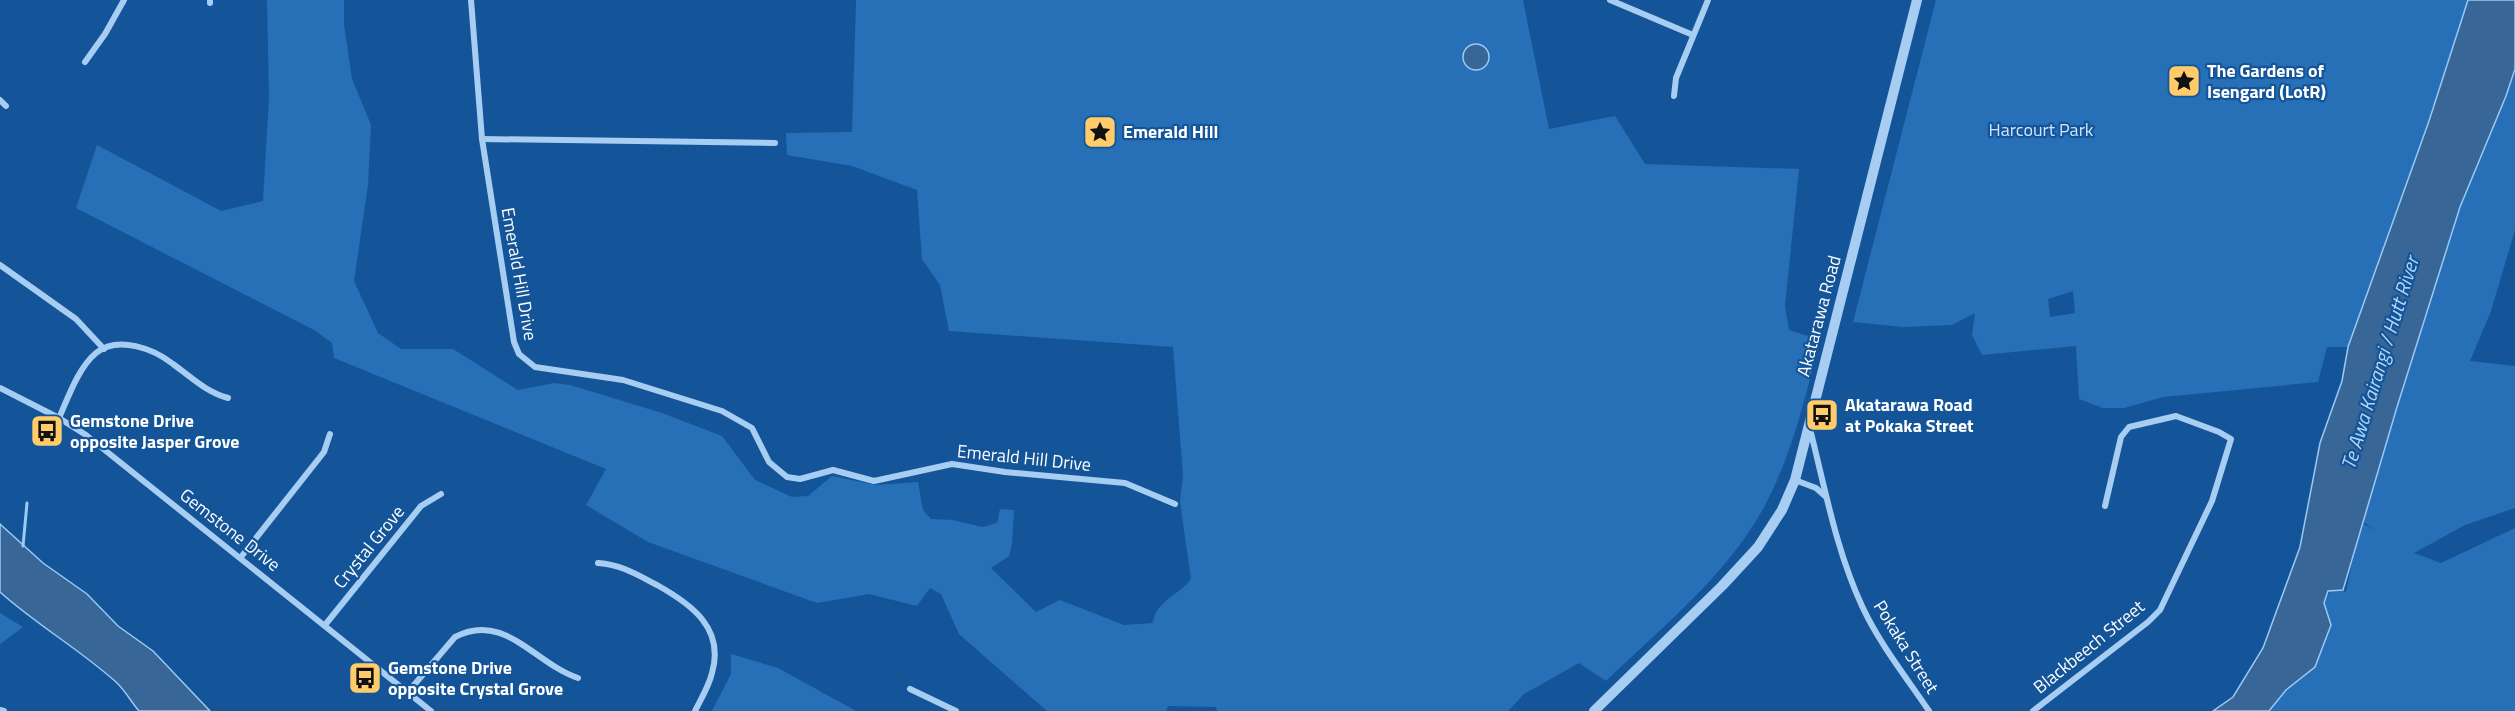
<svg xmlns="http://www.w3.org/2000/svg" width="2515" height="711" viewBox="0 0 2515 711" font-family="'Titillium Web',sans-serif">
  <rect width="100%" height="100%" fill="#145599"/>
  <g fill="#2770b7" fill-rule="evenodd">
    <path d="M267 0H344V24L352 79 371 125 368 185 354 281 378 333 401 349H453L518 390 554 383 570 385 662 413 722 436 755 480 792 497 808 496 832 476 876 485 918 482 923 510 931 519 952 520 983 527 997 523 1000 509 1014 510 1012 544 1009 556 991 568 1036 612 1060 600 1124 625 1153 623C1156 600 1179 596 1191 579L1180 502 1183 475 1173 347 949 331 940 285 922 259 917 190 852 166 787 155 786 133 852 132 856 0H1523L1549 129 1615 116 1645 164 1799 169 1785 306 1789 330 1820 340C1805 398 1792 456 1763 509 1726 576 1661 628 1606 681L1579 663 1524 694 1508 711H1217L1216 707 1168 706 1166 711H1047L959 634 941 594 930 588 917 606 869 594 817 603 648 542 586 505 606 469 334 358 332 343 316 331 76 208 97 145 221 211 263 201 269 97Z"/>
    <path d="M1936 0H2468L2429 121 2348 347H2327L2318 382 2163 397 2124 408H2103L2079 399 2076 346 1982 355 1972 335 1975 313 1952 325 1903 327 1853 322ZM2073 291 2075 313 2050 317 2048 299Z"/>
    <path d="M2515 35V230L2491 311 2470 361 2515 366V508L2465 525 2414 553 2441 563 2515 528V711H2269L2286 690 2315 667 2331 625 2324 603 2333 586 2346 592 2360 522 2377 531 2363 522 2432 283Z"/>
    <path d="M0 613 23 627 0 644Z"/>
    <path d="M731 654 778 668 856 711H712L731 674Z"/>
  </g>
  <g fill="#386797" stroke="#9ac9f5" stroke-width="1.5">
    <path d="M2468 0H2515V69L2506 96 2460 207 2397 407 2343 590 2328 591 2324 603 2331 625 2315 667 2286 690 2269 711H2213L2233 697 2263 648 2300 547 2320 443 2342 381 2348 347 2429 121Z"/>
    <circle cx="1476" cy="57" r="13"/>
    <path d="M0 524 43 563 87 594 118 626 153 651 210 711H139C131 702 125 690 116 682 79 649 37 625 0 592Z"/>
  </g>
  <g fill="none" stroke-linecap="round" stroke-linejoin="round">
    <path stroke="#9ac9f5" stroke-width="3" d="M23 546 27 503"/>
    <g stroke="#a8cdf3" stroke-width="6">
      <path d="M210 0V3"/>
      <path d="M471 0 482 139 514 342 519 354 535 367 623 380 722 411 752 428 769 462 787 477 800 479 833 470 874 481 952 464 1005 472 1125 483 1175 504"/>
      <path d="M1610 0 1693 35"/>
      <path d="M85 62 105 34 124 0"/>
      <path d="M1674 96 1676 78 1708 0"/>
      <path d="M0 100 6 106"/>
      <path d="M482 139 775 143"/>
      <path d="M0 265 76 319 104 349"/>
      <path d="M0 388 59 418 86 435 431 711"/>
      <path d="M59 418C68 398 78 368 96 353 118 335 154 349 173 364 191 377 206 392 228 398"/>
      <path d="M1810 429C1825 488 1836 550 1862 606 1879 643 1906 677 1929 711"/>
      <path d="M1795 480 1816 488 1825 496"/>
      <path d="M241 557 324 452 330 434"/>
      <path d="M598 563C622 565 636 574 657 585 691 604 725 628 712 673 709 686 701 699 695 711"/>
      <path d="M325 625 421 506 441 494"/>
      <path d="M910 689 956 711"/>
      <path d="M408 692 455 637C504 611 534 663 578 678"/>
      <path d="M0 710 4 711"/>
      <path d="M2033 711 2148 622 2160 610 2212 501 2231 439 2219 432 2176 416 2129 427 2121 437 2105 506"/>
    </g>
    <path stroke="#a8cdf3" stroke-width="10" d="M1594 711 1722 586 1758 547 1782 510 1795 480 1917 0"/>
  </g>
  <defs>
    <symbol id="sight-square" viewBox="-11 -11 22 22"><rect x="-9" y="-9" width="18" height="18" rx="4" fill="#ffcc69" stroke="#145599"/><path d="M0-6L1.8-2.2L6-1.7L2.9 1.2L3.7 5.4L0 3.3L-3.7 5.4L-2.9 1.2L-6-1.7L-1.8-2.2Z" fill="#111"/></symbol>
    <symbol id="bus-square" viewBox="-11 -11 22 22"><rect x="-9" y="-9" width="18" height="18" rx="4" fill="#ffcc69" stroke="#145599"/><path d="M-5-6H5V4H4V6H2V4H-2V6H-4V4H-5ZM-3.5-4V0h7V-4ZM-3.5 1.2v1.5H-2V1.2ZM2 1.2v1.5H3.5V1.2Z" fill="#111"/></symbol>
  </defs>
  <g fill-rule="evenodd">
    <use href="#sight-square" x="2165" y="62" width="38" height="38"/>
    <use href="#sight-square" x="1081" y="113" width="38" height="38"/>
    <use href="#bus-square" x="1803" y="396" width="38" height="38"/>
    <use href="#bus-square" x="28" y="412" width="38" height="38"/>
    <use href="#bus-square" x="346" y="659" width="38" height="38"/>
  </g>
  <g text-anchor="middle" stroke-width="4.5" stroke-linejoin="round" paint-order="stroke">
    <g font-size="18" font-weight="bold" fill="#fff" stroke="#145599" text-anchor="start">
      <text x="2207" y="77">The Gardens of<tspan x="2207" dy="21">Isengard (LotR)</tspan></text>
      <text x="1123" y="138">Emerald Hill</text>
      <text x="1845" y="411">Akatarawa Road<tspan x="1845" dy="21">at Pokaka Street</tspan></text>
      <text x="70" y="427">Gemstone Drive<tspan x="70" dy="21">opposite Jasper Grove</tspan></text>
      <text x="388" y="674">Gemstone Drive<tspan x="388" dy="21">opposite Crystal Grove</tspan></text>
    </g>
    <g font-size="18" fill="#d0e6fd" stroke="#145599">
      <text x="2041" y="136">Harcourt Park</text>
    </g>
    <g font-size="18" fill="#fff" stroke="#145599">
      <text transform="translate(519 274) rotate(80)" y="6">Emerald Hill Drive</text>
      <text transform="translate(1819 316) rotate(-75)" y="6">Akatarawa Road</text>
      <text transform="translate(1024 458) rotate(6)" y="6">Emerald Hill Drive</text>
      <text transform="translate(230 530) rotate(38)" y="6">Gemstone Drive</text>
      <text transform="translate(369 547) rotate(-51)" y="6">Crystal Grove</text>
      <text transform="translate(1906 647) rotate(58)" y="6">Pokaka Street</text>
      <text transform="translate(2089 647) rotate(-39)" y="6">Blackbeech Street</text>
    </g>
    <g font-size="20" font-style="italic" fill="#b4d7f9" stroke="#145599">
      <text transform="translate(2380 363) rotate(-73)" y="7">Te Awa Kairangi / Hutt River</text>
    </g>
  </g>
</svg>
